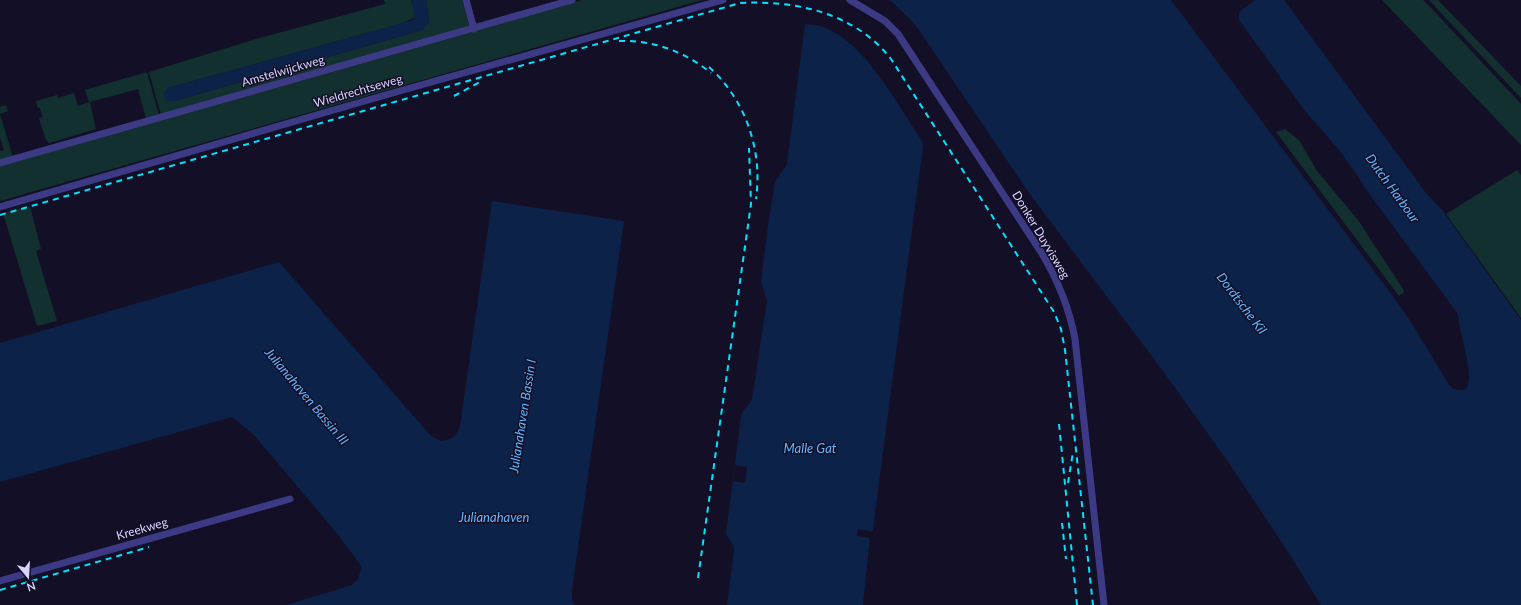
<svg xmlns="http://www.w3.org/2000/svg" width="1521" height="605" viewBox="0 0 1521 605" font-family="Lato,sans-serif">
  <rect width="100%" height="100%" fill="#130f26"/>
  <g fill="#12302f">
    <path d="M384 0H411L415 12 414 18 400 24 168 88 174 101 422 30 429 22 426 0H462L469 24 467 27 161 115 149 72 256 39 385 4Z"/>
    <path d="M582 0H702L0 201V166Z"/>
    <path d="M1382 0H1423L1432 9 1521 104V145Z"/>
    <path d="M1429 0H1438L1521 86V98Z"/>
    <path d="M147 72 159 115 146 119 138 89 90 102 96 129 49 143 46 140 39 118 43 117 40 108H38L36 101 57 95 58 98 74 93 78 106 89 102 85 90Z"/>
    <path d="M6 105 8 111 0 114 13 157 0 160V151L4 150 0 138V107Z"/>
    <path d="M1285 129 1299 140 1317 171 1358 220 1403 289 1404 292 1399 296 1276 132Z"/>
    <path d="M1517 170 1521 175V318L1446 214Z"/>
    <path d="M30 206 41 249 36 251 57 321 37 326 3 213Z"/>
  </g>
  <g fill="#0c2248">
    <path d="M411 0H426L429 22 422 30 174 101 171 102 165 99 164 93 168 88 413 20 415 16Z"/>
    <path d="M890 0H1171L1392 295 1411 322 1448 383 1453 389 1463 390 1467 388C1474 368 1459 336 1458 314L1373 199 1341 152 1305 111 1239 20V12L1255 0H1284L1426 193 1442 210 1521 320V605H1321L1283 544 1229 463 1160 367 1029 193 919 30 911 20Z"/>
    <path d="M805 24C815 25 824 26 832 31 869 50 899 107 922 141L923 146 873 529 870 537 863 605H727L734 550 733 545 726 534 741 416C743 408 750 406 752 399L767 301 761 282 768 225 775 182 787 164Z"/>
    <path d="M492 201 624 221 572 590V600L575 605H286L352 585 358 579 362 567 339 536 254 435 232 417 0 482V343L279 262 431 436 441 441C452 440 456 436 460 426Z"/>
  </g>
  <g fill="#130f26">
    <path d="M735 465 747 467 745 483 731 481V476H734Z"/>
    <path d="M858 529 875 532 872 538 857 536Z"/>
  </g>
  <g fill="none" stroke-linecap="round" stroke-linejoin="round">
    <g stroke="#3d3a85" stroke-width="7">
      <path d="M466 0 474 29"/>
      <path d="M850 0 885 21 898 34 1041 252C1058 280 1069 307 1075 339L1104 605"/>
      <path d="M0 163 572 0"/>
      <path d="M0 207 382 96 723 0"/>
      <path d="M0 581 290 499"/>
    </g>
    <g stroke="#00e5ff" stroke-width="2" stroke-dasharray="6 5" stroke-linecap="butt">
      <path d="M619 41C653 40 684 51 711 73"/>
      <path d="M709 67C745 99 763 150 756 199"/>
      <path d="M454 96 480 82"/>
      <path d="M0 215 740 3C796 0 855 13 891 59L1054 312 1061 329 1065 350 1093 605"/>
      <path d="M1059 424 1077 605"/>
      <path d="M1068 483 1073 452"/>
      <path d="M1062 523 1066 559"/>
      <path d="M698 578 751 204 749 148"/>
      <path d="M0 590 149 547"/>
    </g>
  </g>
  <g text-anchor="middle" stroke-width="3" stroke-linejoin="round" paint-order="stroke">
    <g font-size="12" fill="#d9d4ff" stroke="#130f26">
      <text transform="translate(283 71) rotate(-16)" y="4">Amstelwijckweg</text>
      <text transform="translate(358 91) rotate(-16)" y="4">Wieldrechtseweg</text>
      <text transform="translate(1041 235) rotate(59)" y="4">Donker Duyvisweg</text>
      <text transform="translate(142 529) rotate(-16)" y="4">Kreekweg</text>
    </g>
    <g font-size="13" font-style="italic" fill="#62b6ff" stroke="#130f26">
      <text transform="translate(1393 188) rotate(54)" y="5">Dutch Harbour</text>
      <text transform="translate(1242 303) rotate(53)" y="5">Dordtsche Kil</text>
      <text transform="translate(307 396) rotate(50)" y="5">Julianahaven Bassin III</text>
      <text transform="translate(522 416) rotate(-81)" y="5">Julianahaven Bassin I</text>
      <text x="810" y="453">Malle Gat</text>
      <text x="494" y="522">Julianahaven</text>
    </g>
  </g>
  <g transform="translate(28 577) rotate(162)" stroke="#130f26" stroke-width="3" paint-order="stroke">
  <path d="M0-3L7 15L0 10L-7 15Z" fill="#d9d4ff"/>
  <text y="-6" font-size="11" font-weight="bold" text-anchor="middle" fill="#d9d4ff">N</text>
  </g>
</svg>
